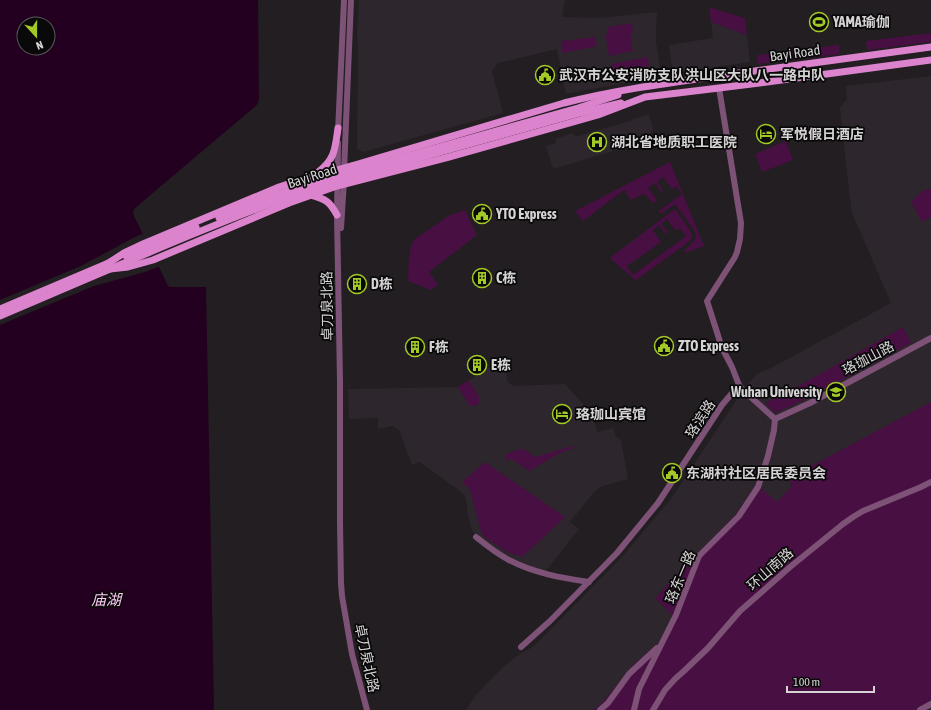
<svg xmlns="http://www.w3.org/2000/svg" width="931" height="710" viewBox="0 0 931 710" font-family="'Asap Condensed','Noto Sans SC',sans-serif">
  <rect width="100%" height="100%" fill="#221e21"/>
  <g fill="#2e262d">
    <path d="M359 0H565L562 17 600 18 657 12 656 28V41L661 76 566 94 557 49 498 63 492 71 503 113 363 152 357 149 358 47 357 32Z"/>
    <path d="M711 22 747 35 750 62 673 73 669 45 713 38Z"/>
    <path d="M931 76V710H466L476 695 490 680 504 666 517 656 534 646 621 558 671 499 745 387 757 374 771 368 891 303 852 213 849 191 840 108 847 99 846 86Z"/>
    <path d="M649 114 653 130 649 135 640 141 633 145 553 169 546 146 556 143 555 139 573 133 575 137 630 121 633 120V119Z"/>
    <path d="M504 358 507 380 510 384 514 386 565 384 585 406 591 414 598 432 613 428 616 437 621 440 628 479 603 486 596 490 594 492 570 522 579 529 545 572 532 567 506 555 472 531 468 516 466 498 461 492 420 462 412 465 399 430 393 426 378 429V418L349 419 348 389 458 387Z"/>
  </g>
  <g fill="#480f42" fill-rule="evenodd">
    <path d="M709 7 745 18 747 35 711 22Z"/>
    <path d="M632 23 633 33 630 34 633 51 609 56 606 37 608 27Z"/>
    <path d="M931 33V42L867 50 866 41Z"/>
    <path d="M595 37 597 46 562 53 561 41Z"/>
    <path d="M839 45 840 54 758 64 757 55Z"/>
    <path d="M648 57 649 66 624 71 623 69 615 70V74L613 75 611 64Z"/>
    <path d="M786 141 793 160 762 172 755 154Z"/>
    <path d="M670 162 704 246 685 253 684 251 695 240 696 235 694 230 675 204 661 214 659 211 682 194 676 186 672 189 663 177 657 182 663 190 661 192 655 183 648 188 657 200 653 203 647 196 643 194 631 200 624 190 583 221 575 211Z"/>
    <path d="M931 189V217L922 222 911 202 923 190Z"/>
    <path d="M675 209 690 230 692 237 690 241 639 278 636 280 633 278 612 260 611 258V257ZM667 219 676 231 680 228 686 236 633 275 627 266 661 242 653 230 659 225 665 234 668 232 661 224Z"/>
    <path d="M465 210 477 235 429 272 438 285 431 290 408 281C409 268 407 247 416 238L450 215Z"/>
    <path d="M903 327 911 343 806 399 775 413 765 403 804 383Z"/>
    <path d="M469 380 479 397V403C477 406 473 407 469 405L458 387Z"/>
    <path d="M931 402V700L917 708 918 710H594L604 701 631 667 659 642 673 616 655 598 736 514 756 484 777 502 791 487 790 479 798 473Z"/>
    <path d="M572 446 573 448 560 453 529 471 510 458 507 462 505 458 506 454 521 449C527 449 531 456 536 457Z"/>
    <path d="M485 462 565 517 522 557 507 552 483 536 481 532 470 489 462 482Z"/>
  </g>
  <path fill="#23001f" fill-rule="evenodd" d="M0 0H258L259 99 257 105 135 208 133 211 134 216 168 286 171 287H206L214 710H0ZM24 24H48V48H24Z"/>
  <path fill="#221e21" d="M144 233 160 266 145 272 94 286 0 325V300L83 265 135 237Z"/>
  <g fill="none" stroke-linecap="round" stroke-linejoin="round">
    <g stroke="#7d5276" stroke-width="6">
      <path d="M338 132 344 0"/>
      <path d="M338 143 337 215 340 381V523L341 583 342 596 352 654 367 710"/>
      <path d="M344 172 351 0"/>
      <path d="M341 228 344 181"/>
      <path d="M739 385 743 390 775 419"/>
      <path d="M775 419 810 403 931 338"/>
      <path d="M476 537C486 545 497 554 509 560 533 573 562 578 589 582"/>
      <path d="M521 647 550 621 617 553 658 503 722 405 739 385 732 367 722 348 707 301 735 257 737 252 740 239 741 223 719 88"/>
      <path d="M600 710 608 703 629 674 657 648"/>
      <path d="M634 710 639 689 676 615 699 556 739 516 758 487 768 456 774 430 775 419"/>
      <path d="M653 710 665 690 675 679 685 670 708 648 740 611 790 567 843 524 853 517 863 511 921 487 931 482"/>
      <path d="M920 710 931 704"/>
    </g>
    <g stroke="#dc83ce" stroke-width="7">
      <path d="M317 173C335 160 335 149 338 128"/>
      <path d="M311 195C326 199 330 202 337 215"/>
      <path d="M219 218 276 195 305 185 578 108 618 95"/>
      <path d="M126 256 196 227"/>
      <path d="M107 264 124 253 143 244 279 187 297 181 358 164 564 103C619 89 676 82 732 74 798 65 865 56 931 47"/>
      <path d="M110 269 128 267 153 260 289 203 337 186 449 157 598 115 645 97 719 88 767 82 931 60"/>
      <path d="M0 309 111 262"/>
      <path d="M0 316C107 271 212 223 322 185L580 113 621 103"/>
    </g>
  </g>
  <defs>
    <symbol id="stadium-ring" viewBox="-11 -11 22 22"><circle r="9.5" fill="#0a090a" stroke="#a3c927" stroke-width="1.5"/><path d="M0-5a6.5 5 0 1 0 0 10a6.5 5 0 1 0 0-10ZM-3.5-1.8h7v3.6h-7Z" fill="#a3c927"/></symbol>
    <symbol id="civic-ring" viewBox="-11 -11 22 22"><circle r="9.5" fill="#0a090a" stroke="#a3c927" stroke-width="1.5"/><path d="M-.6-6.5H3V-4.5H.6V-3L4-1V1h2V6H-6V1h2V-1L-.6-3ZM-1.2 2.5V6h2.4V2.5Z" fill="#a3c927"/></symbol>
    <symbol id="hotel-ring" viewBox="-11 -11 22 22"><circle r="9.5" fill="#0a090a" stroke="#a3c927" stroke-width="1.5"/><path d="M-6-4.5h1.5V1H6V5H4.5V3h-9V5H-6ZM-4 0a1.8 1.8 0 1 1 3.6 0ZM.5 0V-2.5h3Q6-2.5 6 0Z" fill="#a3c927"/></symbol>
    <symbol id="hospital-ring" viewBox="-11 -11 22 22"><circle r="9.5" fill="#0a090a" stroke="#a3c927" stroke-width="1.5"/><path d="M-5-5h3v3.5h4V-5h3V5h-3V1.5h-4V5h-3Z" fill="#a3c927"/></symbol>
    <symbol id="building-ring" viewBox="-11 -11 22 22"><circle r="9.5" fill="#0a090a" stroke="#a3c927" stroke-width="1.5"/><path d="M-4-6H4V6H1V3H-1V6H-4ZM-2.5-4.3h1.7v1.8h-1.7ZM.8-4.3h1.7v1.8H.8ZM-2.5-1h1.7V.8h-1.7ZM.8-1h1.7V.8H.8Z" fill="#a3c927"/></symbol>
    <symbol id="university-ring" viewBox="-11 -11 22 22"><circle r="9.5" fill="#0a090a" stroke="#a3c927" stroke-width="1.5"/><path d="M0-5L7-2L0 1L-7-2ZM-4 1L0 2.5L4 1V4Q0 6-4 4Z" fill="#a3c927"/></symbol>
  </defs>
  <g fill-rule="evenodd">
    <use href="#stadium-ring" x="808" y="11" width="22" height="22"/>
    <use href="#civic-ring" x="534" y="64" width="22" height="22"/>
    <use href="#hotel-ring" x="755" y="123" width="22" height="22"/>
    <use href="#hospital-ring" x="586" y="131" width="22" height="22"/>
    <use href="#civic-ring" x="471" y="203" width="22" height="22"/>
    <use href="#building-ring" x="471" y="267" width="22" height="22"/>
    <use href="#building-ring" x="346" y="273" width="22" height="22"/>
    <use href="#civic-ring" x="653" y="335" width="22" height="22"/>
    <use href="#building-ring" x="404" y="336" width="22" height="22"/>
    <use href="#building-ring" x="466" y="354" width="22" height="22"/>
    <use href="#university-ring" x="825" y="381" width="22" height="22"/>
    <use href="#hotel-ring" x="551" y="403" width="22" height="22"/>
    <use href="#civic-ring" x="661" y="462" width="22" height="22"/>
  </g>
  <g text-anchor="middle" stroke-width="3.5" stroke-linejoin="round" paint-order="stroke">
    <g font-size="14" font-weight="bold" fill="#d5d3d4" stroke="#0a090a" text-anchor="start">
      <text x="833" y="27">YAMA瑜伽</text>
      <text x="559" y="80">武汉市公安消防支队洪山区大队八一路中队</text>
      <text x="780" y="139">军悦假日酒店</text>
      <text x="611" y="147">湖北省地质职工医院</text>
      <text x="496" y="219">YTO Express</text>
      <text x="496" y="283">C栋</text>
      <text x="371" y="289">D栋</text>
      <text x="678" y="351">ZTO Express</text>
      <text x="429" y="352">F栋</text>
      <text x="491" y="370">E栋</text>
      <text x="822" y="397" text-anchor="end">Wuhan University</text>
      <text x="576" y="419">珞珈山宾馆</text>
      <text x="686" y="478">东湖村社区居民委员会</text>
    </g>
    <g font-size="14" fill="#d5d3d4" stroke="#0a090a">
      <text transform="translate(795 53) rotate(-8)" y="5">Bayi Road</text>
      <text transform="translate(312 176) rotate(-18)" y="5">Bayi Road</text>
      <text transform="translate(327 306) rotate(-91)" y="5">卓刀泉北路</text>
      <text transform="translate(868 358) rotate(-28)" y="5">珞珈山路</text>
      <text transform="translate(700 419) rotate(-57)" y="5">珞滨路</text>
      <text transform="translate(770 569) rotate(-41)" y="5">环山南路</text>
      <text transform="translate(680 577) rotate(-67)" y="5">珞东一路</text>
      <text transform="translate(367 658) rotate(78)" y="5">卓刀泉北路</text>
    </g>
    <g font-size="15" font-style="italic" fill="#fcc6f1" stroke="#0a090a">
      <text x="106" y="605">庙湖</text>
    </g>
  </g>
  <g transform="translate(36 36) rotate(159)"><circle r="19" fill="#0a090a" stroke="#5b5a5b"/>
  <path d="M0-3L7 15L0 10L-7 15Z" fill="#a3c927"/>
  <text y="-6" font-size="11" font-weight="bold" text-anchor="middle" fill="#d5d3d4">N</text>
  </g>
  <path d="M787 686v6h87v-6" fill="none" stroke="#d5d3d4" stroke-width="2"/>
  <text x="793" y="686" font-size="12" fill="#d5d3d4" stroke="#0a090a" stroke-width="3" paint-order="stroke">100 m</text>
</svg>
